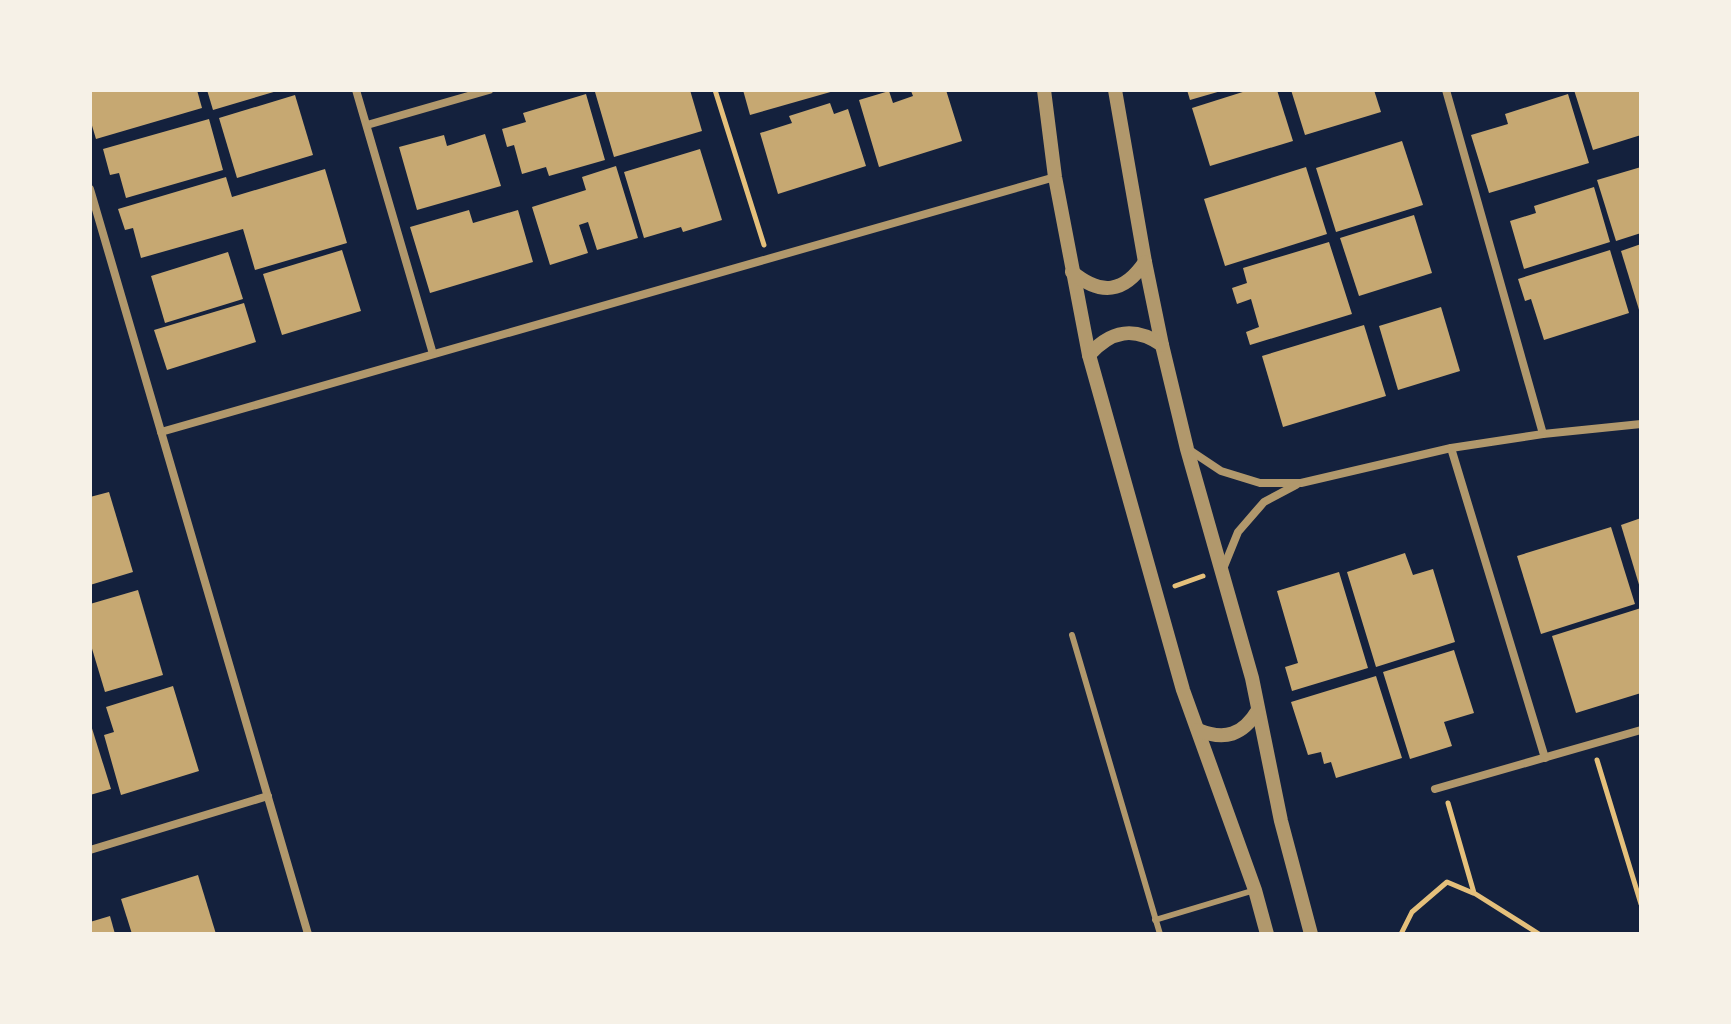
<svg xmlns="http://www.w3.org/2000/svg" width="1731" height="1024" viewBox="0 0 1731 1024" font-family="Montserrat,sans-serif">
  <rect width="100%" height="100%" fill="#14213d"/>
  <g fill="#c6a872">
    <path d="M90 90H197L202 108 96 139 90 119Z"/>
    <path d="M207 90H277V91L213 110Z"/>
    <path d="M603 90H690L702 131 614 157 595 92Z"/>
    <path d="M743 90H834V91L750 115Z"/>
    <path d="M913 90H946L962 141 879 167 859 100 889 91 893 103 913 96 911 91Z"/>
    <path d="M1187 90H1221V91L1190 100Z"/>
    <path d="M1249 90H1277L1293 141 1210 166 1192 108Z"/>
    <path d="M1291 90H1374L1381 112 1305 135Z"/>
    <path d="M1574 90H1641V135L1593 150Z"/>
    <path d="M586 94 605 160 549 176 546 167 522 174 514 145 507 147 502 129 526 122 523 113Z"/>
    <path d="M1568 94 1589 163 1489 193 1471 135 1508 124 1505 114Z"/>
    <path d="M295 95 313 155 237 178 219 118Z"/>
    <path d="M830 103 834 114 848 109 866 166 778 194 760 133 792 123 789 116Z"/>
    <path d="M209 119 223 170 126 198 119 173 110 175 103 149Z"/>
    <path d="M485 134 501 186 417 210 399 147 444 135 447 146Z"/>
    <path d="M1402 141 1423 205 1336 232 1316 168Z"/>
    <path d="M700 149 722 220 683 232 681 227 644 238 624 172Z"/>
    <path d="M616 166 638 238 597 250 588 222 579 225 588 253 550 265 532 207 586 190 582 177Z"/>
    <path d="M1306 167 1327 234 1225 266 1204 199Z"/>
    <path d="M1641 167V233L1616 241 1597 180Z"/>
    <path d="M325 169 347 243 255 270 243 229 141 258 133 228 125 230 118 209 226 177 232 197Z"/>
    <path d="M1594 187 1610 242 1524 269 1510 221 1536 213 1534 206Z"/>
    <path d="M469 210 473 223 518 210 533 262 430 293 410 227Z"/>
    <path d="M1414 215 1432 273 1359 296 1340 238Z"/>
    <path d="M1329 242 1352 314 1250 345 1246 332 1259 327 1251 299 1237 304 1232 288 1247 283 1243 268Z"/>
    <path d="M1641 244V313H1640L1621 251Z"/>
    <path d="M342 250 361 311 282 335 263 274Z"/>
    <path d="M1610 250 1629 313 1544 340 1531 299 1525 301 1518 279Z"/>
    <path d="M228 252 243 299 165 323 151 276Z"/>
    <path d="M244 303 256 342 167 370 154 330Z"/>
    <path d="M1441 307 1460 371 1398 390 1379 326Z"/>
    <path d="M1364 325 1386 396 1283 427 1262 356Z"/>
    <path d="M109 492 133 572 90 585V497Z"/>
    <path d="M1641 518V588H1640L1621 525Z"/>
    <path d="M1611 527 1635 604 1541 634 1517 556Z"/>
    <path d="M1405 553 1413 575 1433 569 1455 642 1376 667 1347 572Z"/>
    <path d="M1339 572 1368 668 1292 691 1285 667 1298 663 1277 591Z"/>
    <path d="M138 590 163 675 105 692 90 642V604Z"/>
    <path d="M1641 608V693L1576 713 1552 636Z"/>
    <path d="M1454 650 1474 713 1444 722 1452 746 1410 759 1383 672Z"/>
    <path d="M1376 676 1402 758 1336 778 1331 762 1324 764 1321 752 1308 755 1291 702Z"/>
    <path d="M173 686 199 771 121 795 104 735 114 732 106 707Z"/>
    <path d="M90 722 111 789 90 795Z"/>
    <path d="M198 875 216 934H132L121 899Z"/>
    <path d="M110 916 115 934H90V922Z"/>
  </g>
  <g fill="none" stroke-linecap="round" stroke-linejoin="round">
    <g stroke="#e5c07b" stroke-width="5">
      <path d="M715 90 764 245"/>
      <path d="M1175 586 1203 576"/>
      <path d="M1597 760 1641 904"/>
      <path d="M1448 803 1474 893 1539 934"/>
      <path d="M1401 934 1412 912 1447 882 1473 893"/>
    </g>
    <g stroke="#b1986c" stroke-width="6">
      <path d="M1072 635 1160 934"/>
      <path d="M1155 920 1255 890"/>
    </g>
    <g stroke="#b1986c" stroke-width="8">
      <path d="M356 90 433 354"/>
      <path d="M1446 90 1543 434"/>
      <path d="M367 125 489 90"/>
      <path d="M90 189 308 934"/>
      <path d="M161 432 1055 177"/>
      <path d="M1451 448 1545 758"/>
      <path d="M1188 449 1221 471 1260 483H1301L1451 448 1543 434 1641 424"/>
      <path d="M1223 569 1238 532 1264 502 1296 485"/>
      <path d="M1435 789 1641 730"/>
      <path d="M90 850 268 796"/>
    </g>
    <g stroke="#b1986c" stroke-width="14">
      <path d="M1044 90 1055 177 1089 355 1183 690 1255 890 1267 934"/>
      <path d="M1115 90 1145 262 1162 345 1187 449 1252 678 1281 821 1311 934"/>
      <path d="M1072 272C1101 296 1124 293 1145 262"/>
      <path d="M1089 355C1111 330 1134 326 1162 345"/>
      <path d="M1198 730C1225 741 1243 735 1258 710"/>
    </g>
  </g>
  <rect width="1731" height="1024" fill="none" stroke="#f6f1e7" stroke-width="184"/>
</svg>
